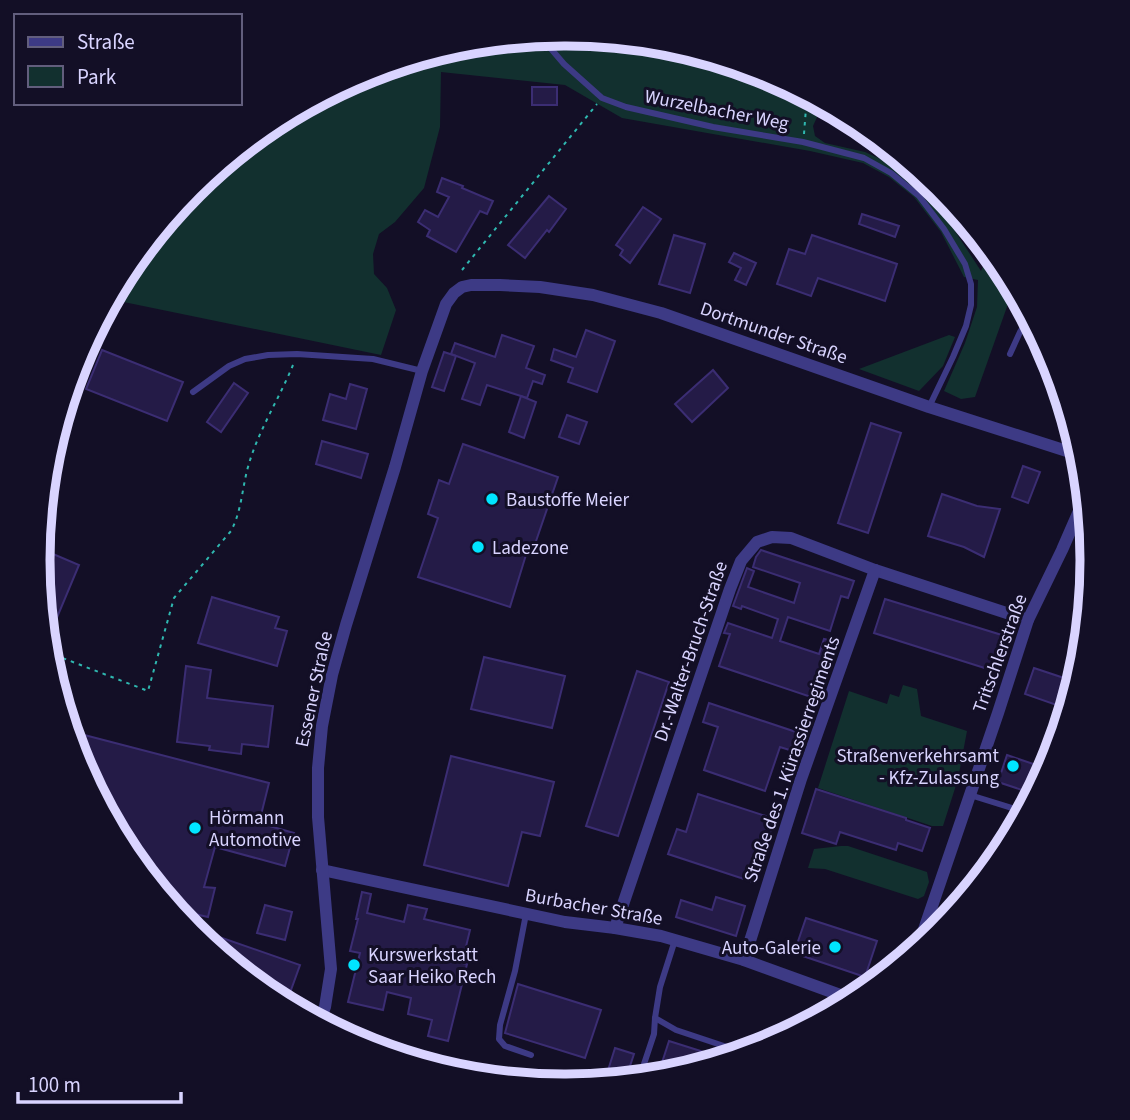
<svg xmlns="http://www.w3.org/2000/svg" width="1130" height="1120" viewBox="0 0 1130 1120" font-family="'Source Sans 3',sans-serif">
  <rect width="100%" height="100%" fill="#130f26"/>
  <g fill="#12302f">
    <path d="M565 33 668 43 767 74 823 104 813 126 815 136 825 143 865 152 894 165 924 192 953 228 981 271 990 251 1003 268 1014 287 975 397 961 399 944 391 965 343 977 307 978 280 964 277 941 232 914 197 889 177 863 163 810 151 622 118 565 85 441 72 440 127 424 188 395 222 379 234 373 254 374 274 387 288 396 310 381 355 114 300 111 297 127 267 193 187 273 122 364 73 463 43Z"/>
    <path d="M949 335 955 337 943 366 919 391 859 369Z"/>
    <path d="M903 685 917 689 921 716 967 731 958 779 943 826H932L818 788 849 691 887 704 890 694 899 697Z"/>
    <path d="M841 846H848L927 872 929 882 924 896 918 899 825 869 808 868 814 849Z"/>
  </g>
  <g fill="#241b47" stroke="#3b2d73" stroke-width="2">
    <rect x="532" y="87" width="25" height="18"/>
    <path d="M442 178 463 186 462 188 493 201 487 214 480 211 456 252 427 236 430 230 418 222 425 210 438 217 449 197 437 192Z"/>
    <path d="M549 196 566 209 549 232 547 230 525 258 508 245Z"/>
    <path d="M643 207 661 219 630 263 620 255 623 250 616 245Z"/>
    <path d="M862 214 899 226 895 237 859 224Z"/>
    <path d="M674 235 705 244 690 293 659 284Z"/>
    <path d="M812 235 897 264 885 301 818 278 811 296 777 284 789 249 805 254Z"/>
    <path d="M734 253 756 263 746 285 735 280 741 268 729 262Z"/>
    <path d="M586 330 615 341 597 392 568 382 573 368 551 360 554 349 576 357Z"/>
    <path d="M502 335 534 346 526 368 545 375 542 384 533 381 527 398 487 385 480 405 462 399 475 363 451 354 455 343 495 357Z"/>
    <path d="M102 350 183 382 167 421 86 389Z"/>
    <path d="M444 352 456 356 444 391 432 387Z"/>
    <path d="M713 370 728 388 692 422 675 404Z"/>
    <path d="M234 383 248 393 221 432 207 422Z"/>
    <path d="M350 384 367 389 356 429 323 420 330 394 346 399Z"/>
    <path d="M521 396 536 402 524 438 509 432Z"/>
    <path d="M567 415 587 422 579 444 559 437Z"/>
    <path d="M871 423 901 433 868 533 838 523Z"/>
    <path d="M322 441 368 454 361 478 316 464Z"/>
    <path d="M463 444 558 477 534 547 529 545 510 607 418 577 438 518 428 514 439 480 449 484Z"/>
    <path d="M1023 466 1040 472 1028 503 1012 497Z"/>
    <path d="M942 494 977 506 1000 509 984 557 964 547 928 536Z"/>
    <path d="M39 548 79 565 56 620 44 614 38 560Z"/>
    <path d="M761 550 854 581 848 598 841 596 830 631 788 617 780 641 819 654 824 639 833 641 814 698 719 666 730 634 724 633 728 623 772 638 778 619 742 606 741 609 733 606 747 568 754 571 748 587 794 603 800 583 753 567 756 557Z"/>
    <path d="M212 597 279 617 275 628 287 631 277 666 198 643Z"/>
    <path d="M885 599 1005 636 994 671 874 633Z"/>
    <path d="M484 657 565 676 552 728 471 709Z"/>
    <path d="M186 666 211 670 207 698 273 706 268 747 242 744 241 754 209 750 210 746 177 742Z"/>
    <path d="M1034 668 1076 682 1068 709 1025 694Z"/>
    <path d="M637 671 669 682 618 836 586 826Z"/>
    <path d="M709 703 802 734 796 752 780 747 765 791 704 770 718 727 703 722Z"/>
    <path d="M69 731 269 783 259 823 294 833 285 866 215 847 204 887 215 888 208 917 173 909 138 867 141 856 128 854 127 852 78 761Z"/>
    <path d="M1007 755 1048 769 1034 794 998 782Z"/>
    <path d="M451 756 554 782 540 836 522 832 508 886 424 865Z"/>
    <path d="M816 789 906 818V820L930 828 922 851 898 843 896 850 840 832 836 844 802 833Z"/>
    <path d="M698 794 775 819 753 882 668 854 677 829 686 832Z"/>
    <path d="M362 892 371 894 367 913 404 922 408 905 427 909 424 919 470 930 462 963 467 964 448 1041 428 1036 432 1020 408 1014 411 998 387 992 383 1010 348 1002 360 953 350 951 358 919H356Z"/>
    <path d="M716 897 745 906 736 936 676 917 681 900 712 910Z"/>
    <path d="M265 905 292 912 285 940 257 933Z"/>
    <path d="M806 918 877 941 865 977 794 953Z"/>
    <path d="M205 932 300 965 287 1001 268 995 202 940Z"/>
    <path d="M518 984 601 1010 585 1058 505 1033Z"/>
    <path d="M669 1041 726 1059 667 1077 657 1078Z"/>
    <path d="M615 1048 634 1054 625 1081 604 1083Z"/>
  </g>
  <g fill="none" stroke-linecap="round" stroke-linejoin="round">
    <g stroke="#2fb8b0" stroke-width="2" stroke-dasharray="3.5 5" stroke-linecap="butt">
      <path d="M804 134 807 95"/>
      <path d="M462 270 597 104"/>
      <path d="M47 652 148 691 174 598 231 531C242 510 242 488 248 467 258 431 279 399 293 365"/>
    </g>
    <g stroke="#3d3a85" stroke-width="6">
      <path d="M540 36 564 64 602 98 626 107 713 127 803 142 864 158 891 173 919 196 944 229 965 264 971 284V305L966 326 953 357 929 407"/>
      <path d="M1021 301V310L1026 323 1035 327"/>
      <path d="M1010 354 1020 332 1026 323"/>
      <path d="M193 392 229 366 245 359 268 355 297 354 373 359 422 371"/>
      <path d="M970 795 1025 812"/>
      <path d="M526 914 515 971 500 1025 499 1039 505 1046 531 1055"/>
      <path d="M655 1018 676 1030 745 1053"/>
      <path d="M641 1073 654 1034 655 1018 660 987 675 940"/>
    </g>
    <g stroke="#3d3a85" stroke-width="12">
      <path d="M1079 449C1075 458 1076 466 1083 474"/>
      <path d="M322 870 565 922 615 928 661 936 744 960 854 1000"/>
      <path d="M615 928 730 589 741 561 757 542 772 537 791 538 875 570 1028 620"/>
      <path d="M917 950 998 713 1028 620 1062 550 1079 511 1085 491"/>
      <path d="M744 960 801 779 875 570"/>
      <path d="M319 1023 325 1007 331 969 318 817V768L322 726 332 675 346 625 395 467 422 371 446 304 454 293 462 287 471 285H500L540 287 593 295 661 313 929 407 1076 454"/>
    </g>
  </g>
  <g fill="#00e5ff" stroke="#130f26" stroke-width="2.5">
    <circle cx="492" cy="499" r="7"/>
    <circle cx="478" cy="547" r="7"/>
    <circle cx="1013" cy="766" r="7"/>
    <circle cx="195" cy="828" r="7"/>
    <circle cx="835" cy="947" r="7"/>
    <circle cx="354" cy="965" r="7"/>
  </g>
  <g text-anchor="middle" stroke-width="6" stroke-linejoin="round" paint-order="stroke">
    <g font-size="19" fill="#d9d4ff" stroke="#130f26">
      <text transform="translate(717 109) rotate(11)" y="7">Wurzelbacher Weg</text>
      <text transform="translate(774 332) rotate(19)" y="7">Dortmunder Straße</text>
      <text transform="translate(690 651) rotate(-71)" y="7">Dr.-Walter-Bruch-Straße</text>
      <text transform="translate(999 653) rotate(-70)" y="7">Tritschlerstraße</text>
      <text transform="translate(313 689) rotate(-78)" y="7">Essener Straße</text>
      <text transform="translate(791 759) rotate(-71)" y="7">Straße des 1. Kürassierregiments</text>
      <text transform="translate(594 906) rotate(10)" y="7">Burbacher Straße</text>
    </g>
    <g font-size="19" fill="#d9d4ff" stroke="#130f26" text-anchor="start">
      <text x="506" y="506">Baustoffe Meier</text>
      <text x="492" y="554">Ladezone</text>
      <text x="999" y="762" text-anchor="end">Straßenverkehrsamt<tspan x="999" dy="22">- Kfz-Zulassung</tspan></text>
      <text x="209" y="824">Hörmann<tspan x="209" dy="22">Automotive</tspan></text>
      <text x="821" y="954" text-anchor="end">Auto-Galerie</text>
      <text x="368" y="961">Kurswerkstatt<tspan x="368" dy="22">Saar Heiko Rech</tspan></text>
    </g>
  </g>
  <path d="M0 0H1130V1120H0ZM564 46H566A514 514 0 0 1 1080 560V560A514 514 0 0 1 566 1074H564A514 514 0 0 1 50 560V560A514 514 0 0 1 564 46Z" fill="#130f26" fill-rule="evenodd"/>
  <path fill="none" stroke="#d9d4ff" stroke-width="9" d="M564 46H566A514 514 0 0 1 1080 560V560A514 514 0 0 1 566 1074H564A514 514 0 0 1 50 560V560A514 514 0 0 1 564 46Z"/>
  <rect x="14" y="14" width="228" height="91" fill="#130f26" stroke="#625e7d" stroke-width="2"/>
  <rect x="28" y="37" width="35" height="10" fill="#3d3a85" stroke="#625e7d" stroke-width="2"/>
  <text x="77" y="49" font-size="21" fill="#d9d4ff">Straße</text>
  <rect x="28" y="66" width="35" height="21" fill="#12302f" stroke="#625e7d" stroke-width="2"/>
  <text x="77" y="84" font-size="21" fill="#d9d4ff">Park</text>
  <path d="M18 1092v10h163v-10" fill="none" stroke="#d9d4ff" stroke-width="3.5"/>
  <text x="28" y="1092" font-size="21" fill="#d9d4ff" stroke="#130f26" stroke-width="5" paint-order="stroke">100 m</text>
</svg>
